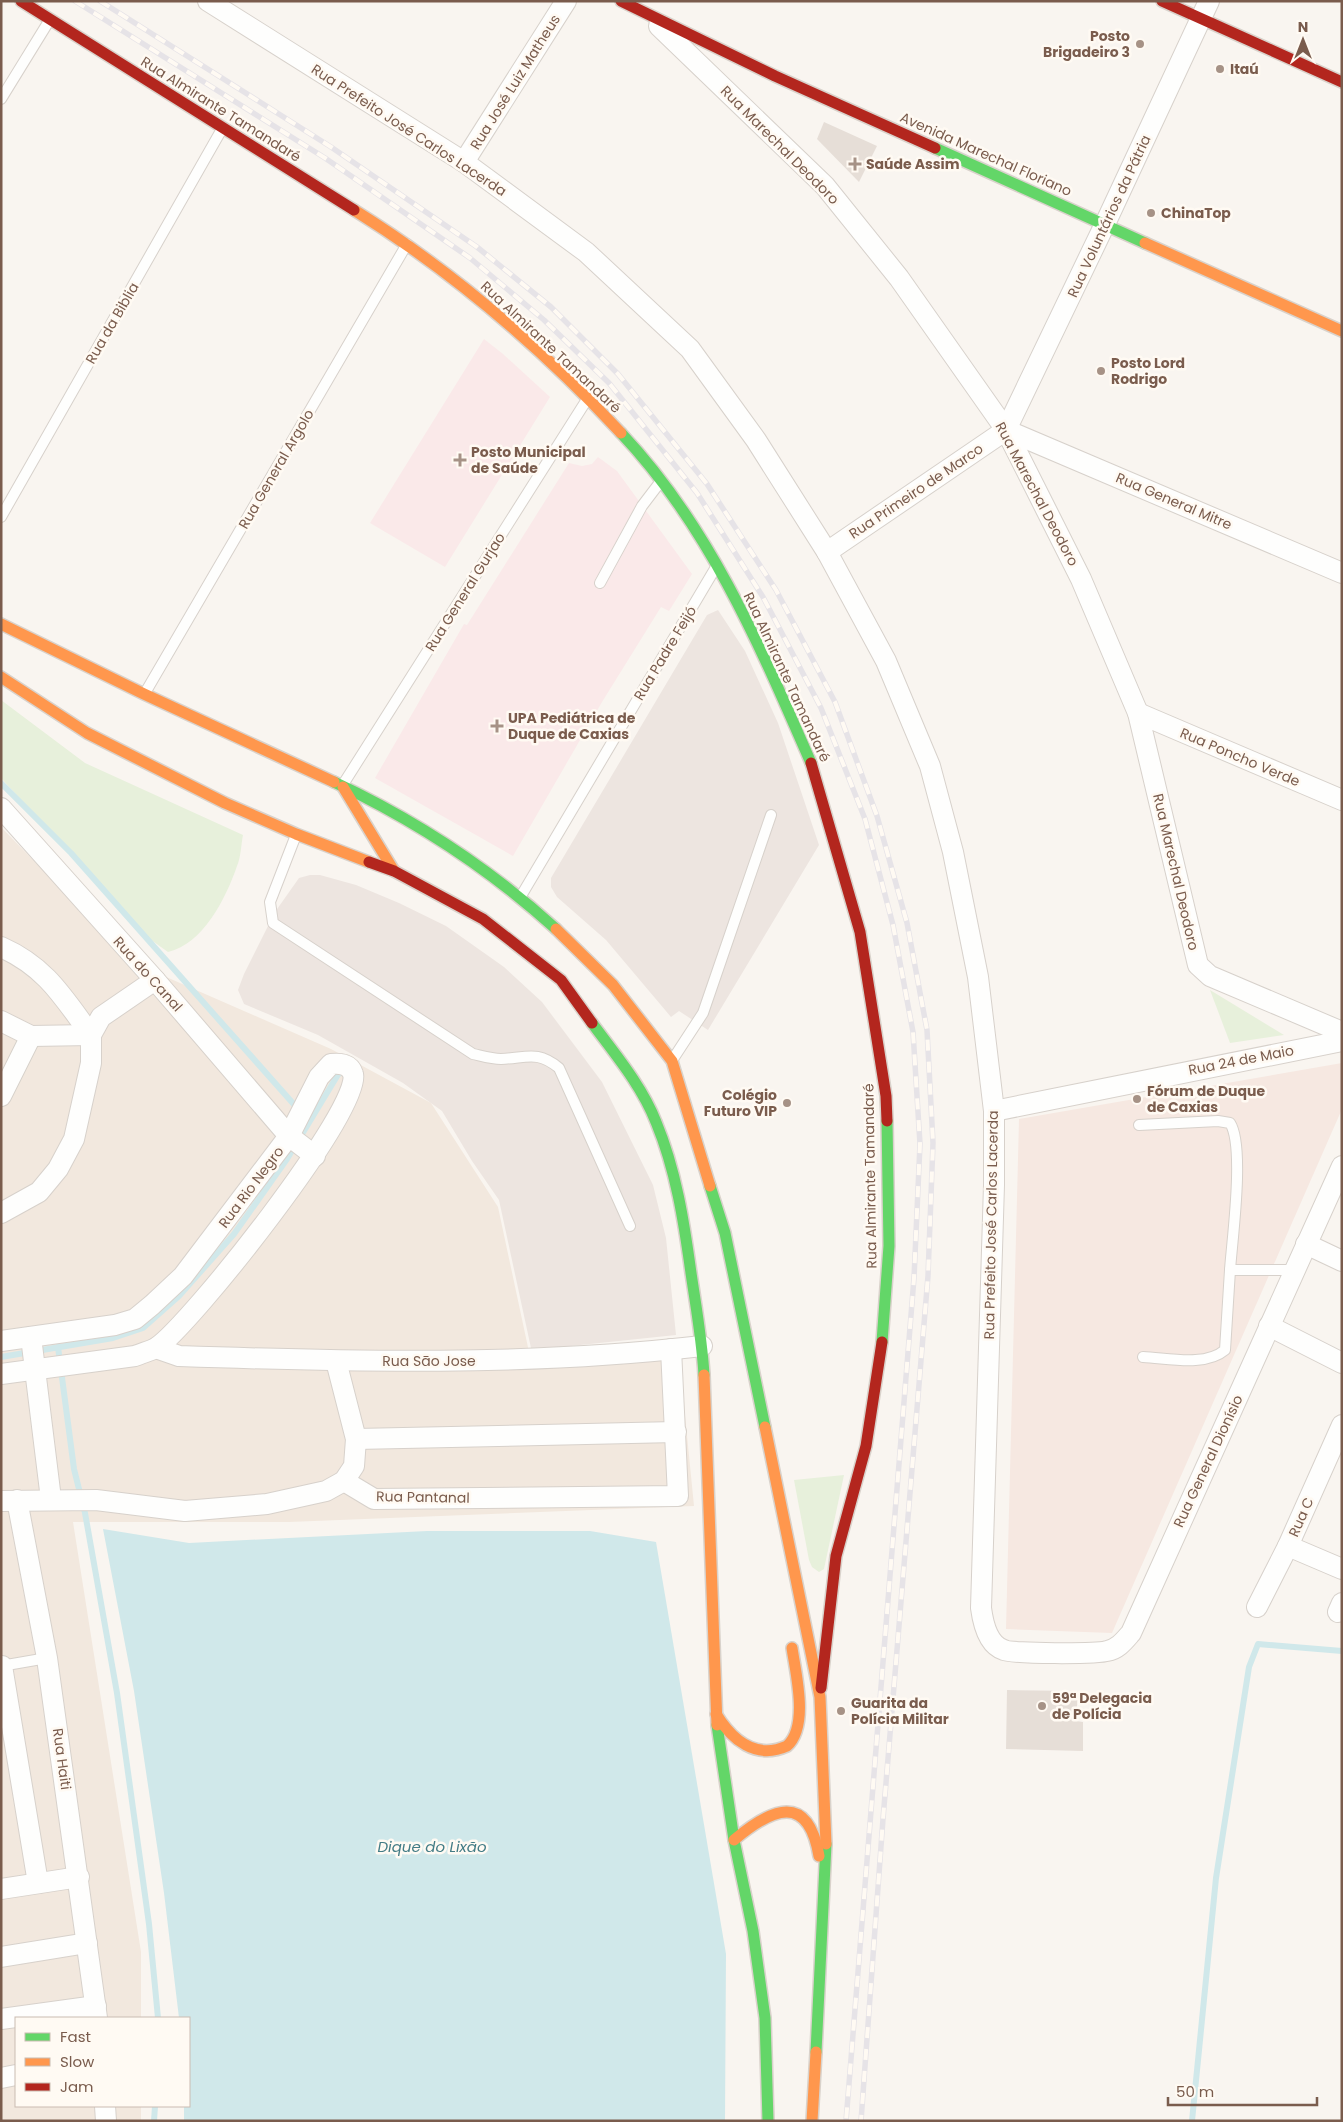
<svg xmlns="http://www.w3.org/2000/svg" width="1343" height="2122" viewBox="0 0 1343 2122" font-family="Poppins,sans-serif">
  <rect width="100%" height="100%" fill="#f9f5f0"/>
  <path fill="#f2e8de" d="M1 827 132 962 331 1049 431 1103 498 1207 529 1352 679 1355 694 1506 289 1522H73L141 1952V2018H16V2106H141V2121H1Z"/>
  <path fill="#f6e8e1" d="M1342 1063V1109L1112 1633 1006 1629 1019 1119Z"/>
  <g fill="#ede5e0">
    <path d="M718 610 745 651 778 723 819 845 708 1030 679 1011 671 1017 606 940 557 897 551 887V878L707 615Z"/>
    <path d="M310 875H320L356 885 399 903 446 926 504 967 542 1002 602 1082 653 1185 666 1238 676 1335 561 1347 531 1348 499 1200 472 1161 442 1111 403 1083 318 1035 244 1004 238 990 244 974 275 912 299 878Z"/>
  </g>
  <g fill="#fae9e9">
    <path d="M484 339 503 354 550 397 445 567 370 523Z"/>
    <path d="M598 457 617 471 692 574 669 611 661 607 602 702 513 856 375 778 464 624 467 625 569 463 582 466 592 464Z"/>
  </g>
  <g fill="#e7f0db">
    <path d="M1 700 85 763 243 835C241 845 241 857 237 866 226 898 203 944 168 952L147 937 1 778Z"/>
    <path d="M1210 990 1284 1035 1230 1043Z"/>
    <path d="M844 1475 824 1569 819 1572 812 1567 809 1560 794 1480Z"/>
  </g>
  <path fill="#d0e8ea" d="M103 1529 189 1543 427 1531H590L656 1542 726 1954 725 2121H184V2106H189V2018H179L164 1893 134 1691Z"/>
  <g fill="none" stroke-linecap="round" stroke-linejoin="round">
    <g stroke="#d0e8ea" stroke-width="6">
      <path d="M1 783 71 853 298 1109"/>
      <path d="M58 1347 74 1469 85 1513 117 1693 149 1924 158 2018"/>
      <path d="M1 1357 113 1338 143 1328 179 1296 234 1234 287 1159 342 1068"/>
      <path d="M154 2121 155 2106"/>
      <path d="M1192 2121 1216 1878 1249 1667 1258 1644 1342 1651"/>
    </g>
  </g>
  <g fill="#e6ded7">
    <path d="M824 122 877 146 859 182 817 139Z"/>
    <path d="M1007 1690 1078 1691 1076 1721 1083 1722V1751L1006 1749Z"/>
  </g>
  <g fill="none" stroke-linecap="round" stroke-linejoin="round">
    <defs>
      <g id="lane">
        <path d="M1 99 49 21"/>
        <path d="M1 517 222 129"/>
        <path d="M600 583 642 506 661 481"/>
        <path d="M145 693 407 244"/>
        <path d="M342 786 586 401"/>
        <path d="M296 835 270 902 273 923 473 1054C482 1056 492 1059 501 1059 527 1058 537 1050 559 1068L630 1226"/>
        <path d="M521 896 716 567"/>
        <path d="M673 1059 703 1013 771 815"/>
        <path d="M1139 1125 1218 1121 1230 1123C1245 1146 1232 1240 1230 1270H1295"/>
        <path d="M1143 1357C1168 1358 1205 1367 1225 1350L1230 1270"/>
        <path d="M1 1666 47 1658"/>
      </g>
      <g id="street">
        <path d="M208 1 464 162 586 252 690 349 756 440 827 552 886 661 930 766 953 852 978 977 994 1111V1185L981 1608C983 1623 988 1645 1004 1650 1012 1654 1097 1654 1107 1651 1118 1649 1124 1641 1131 1633L1342 1166"/>
        <path d="M659 26 825 186 899 278 1006 430 1081 579 1138 713 1198 965 1210 976 1342 1032"/>
        <path d="M464 162 566 1"/>
        <path d="M1006 430 1342 573"/>
        <path d="M827 552 1006 430 1105 224 1209 1"/>
        <path d="M1138 713 1342 800"/>
        <path d="M1 808 155 980 289 1136 315 1156"/>
        <path d="M1 947C46 967 63 997 91 1035"/>
        <path d="M1 1021 31 1036 91 1035"/>
        <path d="M1 1096 31 1036"/>
        <path d="M994 1111 1342 1041"/>
        <path d="M1 1213 39 1192 58 1169 74 1139 91 1063V1035L101 1017 155 980"/>
        <path d="M1306 1244 1342 1261"/>
        <path d="M1269 1326 1342 1363"/>
        <path d="M31 1337 51 1499"/>
        <path d="M1 1341 115 1325 135 1319 152 1305 183 1276 289 1136 319 1077 331 1064C340 1063 350 1064 353 1074 364 1106 190 1326 156 1348 150 1351 142 1353 135 1356L1 1374"/>
        <path d="M156 1348 179 1356C354 1362 528 1366 702 1346"/>
        <path d="M356 1439 676 1432"/>
        <path d="M344 1481 374 1499 678 1496 671 1349"/>
        <path d="M17 1500 47 1658 97 2018"/>
        <path d="M1 1501 96 1500 185 1511 267 1504 326 1491 344 1481 354 1466 356 1439 336 1361"/>
        <path d="M1288 1546 1342 1569"/>
        <path d="M1257 1607 1288 1546 1342 1425"/>
        <path d="M1338 1612 1342 1603"/>
        <path d="M2 1666 38 1883"/>
        <path d="M1 1889 79 1877"/>
        <path d="M1 1957 87 1943"/>
        <path d="M1 2019 96 2006"/>
        <path d="M1 2078 16 2075"/>
        <path d="M105 2106 106 2121"/>
      </g>
      <g id="fast">
        <path d="M935 148 1145 243"/>
        <path d="M621 433C710 527 760 646 811 763"/>
        <path d="M334 782C415 820 490 869 556 929"/>
        <path d="M592 1023C615 1054 642 1086 656 1122 676 1170 684 1222 691 1273 696 1307 702 1340 704 1375"/>
        <path d="M710 1186 725 1233 765 1427"/>
        <path d="M882 1342 889 1246 887 1121"/>
        <path d="M717 1725 734 1840 753 1931 765 2018 768 2121"/>
        <path d="M816 2052 826 1844"/>
      </g>
      <g id="slow">
        <path d="M354 210C452 271 542 348 621 433"/>
        <path d="M1145 243 1342 331"/>
        <path d="M1 624 144 694 334 782"/>
        <path d="M1 677 87 733 225 803 296 834 369 862"/>
        <path d="M343 787 394 871"/>
        <path d="M556 929 613 985 672 1061 710 1186"/>
        <path d="M704 1375 717 1725"/>
        <path d="M765 1427 820 1697 826 1844"/>
        <path d="M716 1714C732 1740 756 1760 787 1746 809 1726 796 1675 792 1648"/>
        <path d="M734 1840C772 1808 808 1792 819 1856"/>
        <path d="M812 2121 816 2052"/>
      </g>
      <g id="jam">
        <path d="M21 1 354 210"/>
        <path d="M621 1 775 76 935 148"/>
        <path d="M1162 1 1342 82"/>
        <path d="M811 763 860 932 886 1096 887 1121"/>
        <path d="M369 862 394 871 483 919 561 980 592 1023"/>
        <path d="M821 1688 836 1556 866 1446 882 1342"/>
      </g>
    </defs>
    <use href="#lane" stroke="#d7d1cb" stroke-width="12"/>
    <use href="#street" stroke="#d7d1cb" stroke-width="22"/>
    <use href="#fast" stroke="#d9d2cb" stroke-width="14"/>
    <use href="#slow" stroke="#d9d2cb" stroke-width="14"/>
    <use href="#jam" stroke="#d9d2cb" stroke-width="14"/>
    <use href="#lane" stroke="#fefefd" stroke-width="10"/>
    <use href="#street" stroke="#fefefd" stroke-width="20"/>
    <use href="#fast" stroke="#63d668" stroke-width="11"/>
    <use href="#slow" stroke="#ff974d" stroke-width="11"/>
    <use href="#jam" stroke="#b3261e" stroke-width="11"/>
    <defs>
      <g id="rail">
        <path d="M75 1 325 158 470 258 544 320 609 383 697 493 763 597 821 708 865 819 893 925 913 1032 920 1144 914 1278 846 2121"/>
        <path d="M100 1 331 147 477 247 551 307 618 374 707 484 776 590 835 702 877 816 907 923 927 1030 933 1143 928 1276 883 1819 861 2121"/>
      </g>
    </defs>
    <use href="#rail" stroke="#e6e3e7" stroke-width="5.5"/>
    <use href="#rail" stroke="#fffaf3" stroke-width="4" stroke-dasharray="11" stroke-linecap="butt"/>
  </g>
  <g fill="#a69286" stroke="#fffaf3" stroke-width="2">
    <circle cx="1140" cy="44" r="5"/>
    <circle cx="1220" cy="69" r="5"/>
    <path d="M852.5 156.5h5v5h5v5h-5v5h-5v-5h-5v-5h5z"/>
    <circle cx="1151" cy="213" r="5"/>
    <circle cx="1101" cy="371" r="5"/>
    <path d="M457.5 452.5h5v5h5v5h-5v5h-5v-5h-5v-5h5z"/>
    <path d="M494.5 718.5h5v5h5v5h-5v5h-5v-5h-5v-5h5z"/>
    <circle cx="1137" cy="1099" r="5"/>
    <circle cx="787" cy="1103" r="5"/>
    <circle cx="1042" cy="1706" r="5"/>
    <circle cx="841" cy="1711" r="5"/>
  </g>
  <g text-anchor="middle" stroke-width="5" stroke-linejoin="round" paint-order="stroke">
    <g font-size="14" font-weight="bold" fill="#7a5c4d" stroke="#fffaf3" text-anchor="start">
      <text x="1130" y="41" text-anchor="end">Posto<tspan x="1130" dy="16">Brigadeiro 3</tspan></text>
      <text x="1230" y="74">Itaú</text>
      <text x="866" y="169">Saúde Assim</text>
      <text x="1161" y="218">ChinaTop</text>
      <text x="1111" y="368">Posto Lord<tspan x="1111" dy="16">Rodrigo</tspan></text>
      <text x="471" y="457">Posto Municipal<tspan x="471" dy="16">de Saúde</tspan></text>
      <text x="508" y="723">UPA Pediátrica de<tspan x="508" dy="16">Duque de Caxias</tspan></text>
      <text x="1147" y="1096">Fórum de Duque<tspan x="1147" dy="16">de Caxias</tspan></text>
      <text x="777" y="1100" text-anchor="end">Colégio<tspan x="777" dy="16">Futuro VIP</tspan></text>
      <text x="1052" y="1703">59ª Delegacia<tspan x="1052" dy="16">de Polícia</tspan></text>
      <text x="851" y="1708">Guarita da<tspan x="851" dy="16">Polícia Militar</tspan></text>
    </g>
    <g font-size="14" fill="#7a5c4d" stroke="#fffaf3">
      <text transform="translate(515 82) rotate(-58)" y="5">Rua José Luiz Matheus</text>
      <text transform="translate(221 109) rotate(32)" y="5">Rua Almirante Tamandaré</text>
      <text transform="translate(409 130) rotate(33)" y="5">Rua Prefeito José Carlos Lacerda</text>
      <text transform="translate(780 145) rotate(45)" y="5">Rua Marechal Deodoro</text>
      <text transform="translate(986 154) rotate(24)" y="5">Avenida Marechal Floriano</text>
      <text transform="translate(1109 216) rotate(-65)" y="5">Rua Voluntários da Pátria</text>
      <text transform="translate(112 323) rotate(-60)" y="5">Rua da Biblia</text>
      <text transform="translate(551 347) rotate(43)" y="5">Rua Almirante Tamandaré</text>
      <text transform="translate(276 469) rotate(-60)" y="5">Rua General Argolo</text>
      <text transform="translate(916 491) rotate(-34)" y="5">Rua Primeiro de Marco</text>
      <text transform="translate(1037 494) rotate(62)" y="5">Rua Marechal Deodoro</text>
      <text transform="translate(1174 501) rotate(23)" y="5">Rua General Mitre</text>
      <text transform="translate(465 592) rotate(-58)" y="5">Rua General Gurjao</text>
      <text transform="translate(665 653) rotate(-59)" y="5">Rua Padre Feijó</text>
      <text transform="translate(787 677) rotate(65)" y="5">Rua Almirante Tamandaré</text>
      <text transform="translate(1240 757) rotate(23)" y="5">Rua Poncho Verde</text>
      <text transform="translate(1176 872) rotate(77)" y="5">Rua Marechal Deodoro</text>
      <text transform="translate(148 974) rotate(48)" y="5">Rua do Canal</text>
      <text transform="translate(1241 1060) rotate(-11)" y="5">Rua 24 de Maio</text>
      <text transform="translate(870 1176) rotate(-91)" y="5">Rua Almirante Tamandaré</text>
      <text transform="translate(251 1187) rotate(-53)" y="5">Rua Rio Negro</text>
      <text transform="translate(991 1225) rotate(-89)" y="5">Rua Prefeito José Carlos Lacerda</text>
      <text x="429" y="1366">Rua Sāo Jose</text>
      <text transform="translate(1208 1461) rotate(-65)" y="5">Rua General Dionísio</text>
      <text transform="translate(423 1497) rotate(1)" y="5">Rua Pantanal</text>
      <text transform="translate(1301 1517) rotate(-66)" y="5">Rua C</text>
      <text transform="translate(62 1759) rotate(82)" y="5">Rua Haiti</text>
    </g>
    <g font-size="15" font-style="italic" fill="#437c86" stroke="#fffaf3">
      <text x="432" y="1852">Dique do Lixão</text>
    </g>
  </g>
  <rect width="1343" height="2122" fill="none" stroke="#7a5c4d" stroke-width="5"/>
  <rect x="15" y="2017" width="175" height="90" fill="#fffaf3" stroke="#cabbb1"/>
  <rect x="25" y="2033" width="25" height="8" fill="#63d668" stroke="#cabbb1"/>
  <text x="60" y="2042" font-size="15" fill="#7a5c4d">Fast</text>
  <rect x="25" y="2058" width="25" height="8" fill="#ff974d" stroke="#cabbb1"/>
  <text x="60" y="2067" font-size="15" fill="#7a5c4d">Slow</text>
  <rect x="25" y="2083" width="25" height="8" fill="#b3261e" stroke="#cabbb1"/>
  <text x="60" y="2092" font-size="15" fill="#7a5c4d">Jam</text>
  <g transform="translate(1303 40)" stroke="#fffaf3" stroke-width="4" paint-order="stroke">
  <path d="M0-4L9 19L0 12L-9 19Z" fill="#7a5c4d"/>
  <text y="-8" font-size="14" font-weight="bold" text-anchor="middle" fill="#7a5c4d">N</text>
  </g>
  <path d="M1168 2097v8h149v-8" fill="none" stroke="#7a5c4d" stroke-width="2.5"/>
  <text x="1176" y="2097" font-size="15" fill="#7a5c4d" stroke="#fffaf3" stroke-width="4" paint-order="stroke">50 m</text>
</svg>
